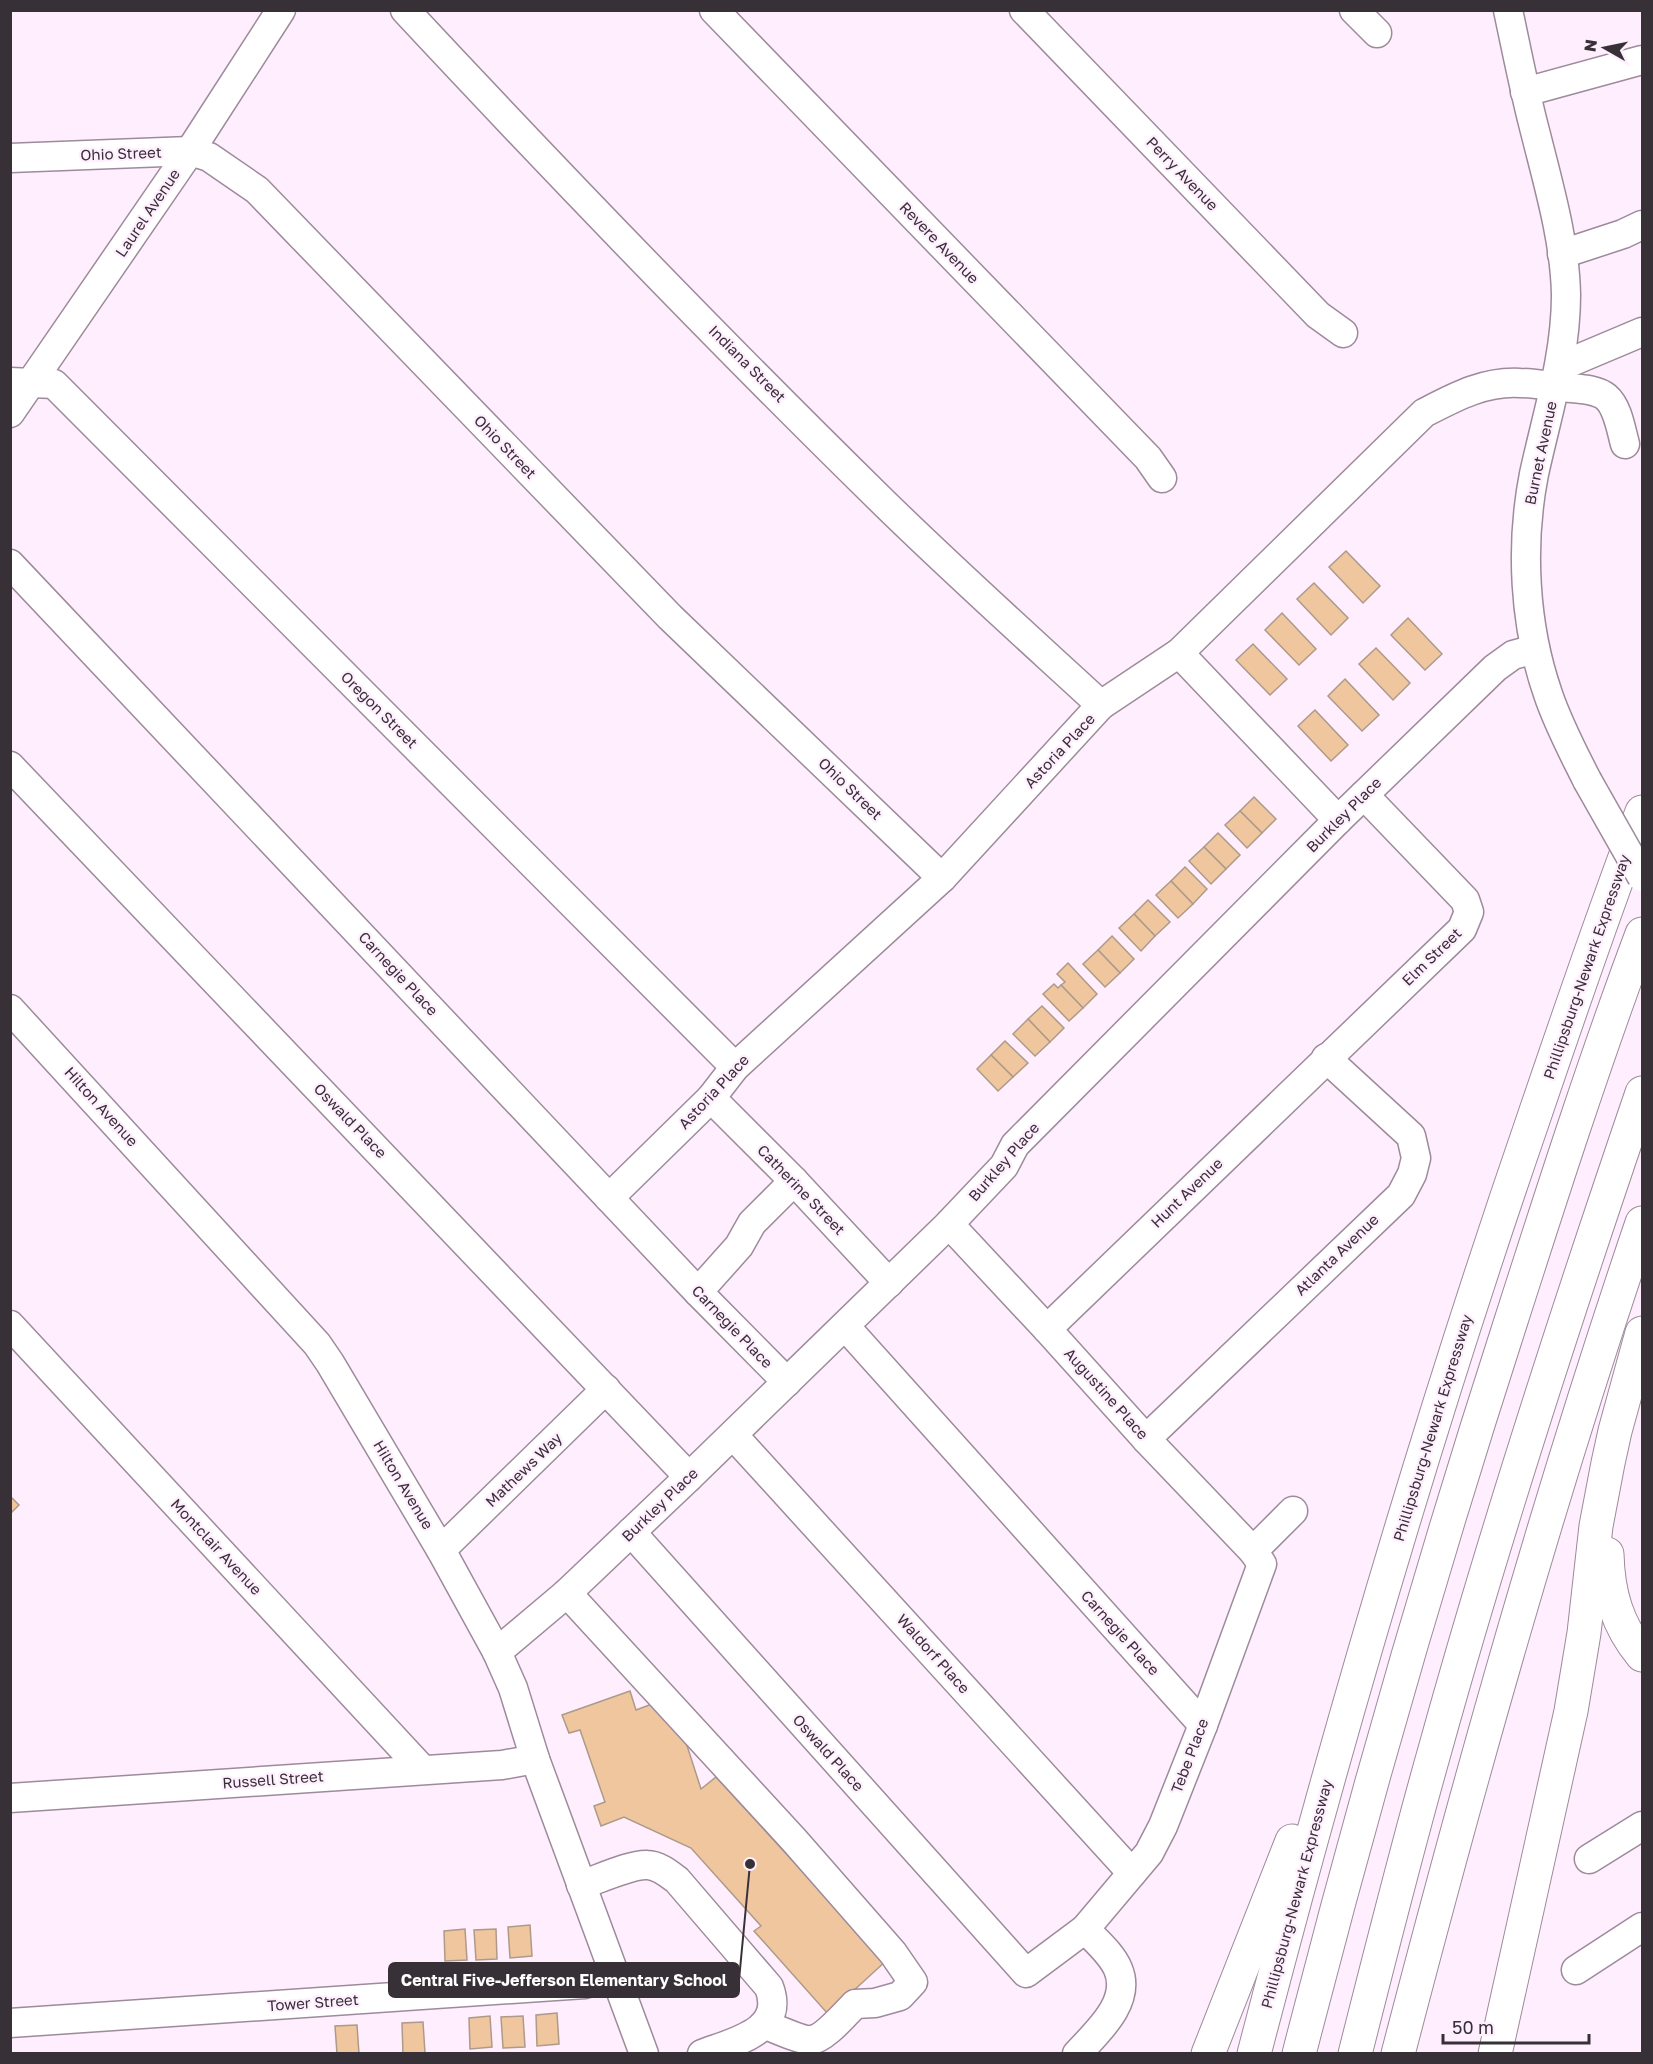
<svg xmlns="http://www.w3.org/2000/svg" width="1653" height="2064" viewBox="0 0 1653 2064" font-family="'Golos Text',sans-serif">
  <rect width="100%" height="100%" fill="#ffeefe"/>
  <g fill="#f0c69f" stroke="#ad9a89" stroke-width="1.5">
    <path d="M1346 551 1380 586 1363 603 1329 567Z"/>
    <path d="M1314 583 1348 618 1331 635 1297 599Z"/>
    <path d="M1282 613 1316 649 1299 665 1265 630Z"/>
    <path d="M1408 618 1442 654 1425 670 1391 635Z"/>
    <path d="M1253 644 1287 679 1270 695 1236 660Z"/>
    <path d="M1376 648 1410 683 1393 700 1359 664Z"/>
    <path d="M1345 679 1379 715 1362 731 1328 696Z"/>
    <path d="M1315 710 1348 745 1331 761 1298 726Z"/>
    <path d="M1254 797 1276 819 1262 833 1240 811Z"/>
    <path d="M1240 811 1262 833 1247 848 1225 825Z"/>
    <path d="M1218 833 1240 855 1226 869 1204 847Z"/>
    <path d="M1204 847 1226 869 1211 884 1189 861Z"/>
    <path d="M1185 867 1207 889 1193 904 1171 881Z"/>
    <path d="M1171 881 1193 904 1178 918 1156 895Z"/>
    <path d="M1148 900 1170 922 1155 936 1134 914Z"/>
    <path d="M1134 914 1155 936 1141 951 1119 928Z"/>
    <path d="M1112 936 1134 959 1120 973 1098 950Z"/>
    <path d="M1098 950 1120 973 1105 987 1083 964Z"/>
    <path d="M1068 963 1097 994 1083 1008 1061 985 1065 982 1057 974Z"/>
    <path d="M1054 984 1058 988 1061 985 1083 1008 1069 1021 1043 994Z"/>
    <path d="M1042 1006 1064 1028 1050 1042 1028 1019Z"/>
    <path d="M1028 1019 1050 1042 1035 1056 1013 1034Z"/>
    <path d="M1005 1041 1028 1063 1013 1077 991 1055Z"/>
    <path d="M991 1055 1013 1077 998 1091 977 1069Z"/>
    <path d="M10 1496 19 1505 10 1514Z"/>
    <path d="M630 1691 636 1710 660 1701 682 1730 701 1789 716 1777 812 1882 814 1880 887 1960 828 2014 754 1931 761 1926 691 1848 624 1817 601 1826 594 1806 605 1802 580 1730 569 1733 562 1715Z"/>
    <path d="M530 1925 532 1956 510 1958 508 1927Z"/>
    <path d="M465 1929 467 1960 445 1961 444 1931Z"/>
    <path d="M496 1929 497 1959 476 1960 474 1930Z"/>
    <path d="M557 2013 559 2044 537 2046 536 2015Z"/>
    <path d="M490 2016 492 2047 470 2049 469 2018Z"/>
    <path d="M523 2016 525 2047 503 2048 501 2017Z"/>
    <path d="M423 2022 425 2053 403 2054 402 2023Z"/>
    <path d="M357 2025 359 2054H337L335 2026Z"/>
  </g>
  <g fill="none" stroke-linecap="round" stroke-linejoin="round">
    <defs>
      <g id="minor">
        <path d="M405 10C559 175 716 338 877 496 950 568 1026 636 1101 705"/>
        <path d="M714 10 1148 458 1162 478"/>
        <path d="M1024 10 1318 315 1343 333"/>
        <path d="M1354 10 1377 33"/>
        <path d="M1508 10C1517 52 1525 94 1536 135 1549 187 1565 241 1566 295 1566 357 1547 414 1534 474 1520 545 1524 625 1548 694 1558 724 1573 752 1587 780"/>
        <path d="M1525 92 1642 60"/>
        <path d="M10 158 190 151 209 157 257 190 670 617 942 878"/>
        <path d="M1562 254 1623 234 1642 225"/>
        <path d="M1559 367 1642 332"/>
        <path d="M10 382 54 384 735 1067"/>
        <path d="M10 413 190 151 281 10"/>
        <path d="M10 564 698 1292 787 1382"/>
        <path d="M1179 653 1338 820"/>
        <path d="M10 766 689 1477"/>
        <path d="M10 1009 317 1344 330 1363 441 1550 497 1652 513 1688 535 1759 644 2054"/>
        <path d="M711 1098 794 1181 889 1283"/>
        <path d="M609 1198 711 1098 735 1067 942 878 1101 705 1179 653 1424 413C1455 397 1484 381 1520 383 1534 383 1548 386 1561 387 1575 389 1595 388 1606 397 1618 407 1621 430 1625 444"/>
        <path d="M698 1292 739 1246 752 1223 794 1181"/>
        <path d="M10 1325 422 1769"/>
        <path d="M845 1326 1203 1725"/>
        <path d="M1047 1329 1462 929 1469 912 1465 900 1364 795"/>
        <path d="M733 1435 1132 1873"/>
        <path d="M1146 1439 1401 1195 1412 1174 1416 1158 1411 1136 1326 1058"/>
        <path d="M631 1532 1026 1973 1085 1929 1149 1853 1163 1826 1203 1725 1262 1564 1253 1551 1146 1439 1047 1329 949 1224"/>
        <path d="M441 1550 606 1389"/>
        <path d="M1253 1551 1293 1511"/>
        <path d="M567 1593 794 1840 893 1953 913 1982 900 1996 875 2003 855 2004C846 2013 824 2039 811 2040 803 2041 776 2029 766 2025"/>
        <path d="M497 1652 567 1593 689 1477 949 1224 1004 1166 1015 1145 1338 820 1495 668 1513 655 1535 649"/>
        <path d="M10 1798 502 1765 535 1759"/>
        <path d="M1589 1859 1642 1826"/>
        <path d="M581 1885C597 1880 631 1864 647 1865 658 1865 669 1874 677 1880L769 1987C786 2032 733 2042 702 2054"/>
        <path d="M1576 1970 1642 1927"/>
        <path d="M10 2023 585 1984 615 1975"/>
        <path d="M1077 2054C1097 2032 1132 2002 1118 1969 1112 1954 1096 1941 1085 1929"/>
      </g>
      <g id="highway">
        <path d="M1607 1554C1608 1593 1617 1625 1642 1655"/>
        <path d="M1208 2054 1292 1841"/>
        <path d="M1254 2054C1336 1739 1427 1427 1533 1120 1568 1017 1603 914 1642 812"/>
        <path d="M1299 2054C1362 1808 1432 1565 1510 1324 1552 1193 1594 1062 1642 934"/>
        <path d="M1355 2054C1381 1951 1407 1848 1436 1746 1497 1526 1568 1309 1642 1093"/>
        <path d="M1398 2054C1471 1774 1549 1496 1642 1223"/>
        <path d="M1495 2054 1571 1711 1584 1633 1596 1526 1608 1463 1615 1431 1642 1333"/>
      </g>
    </defs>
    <use href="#minor" stroke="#9d8b9c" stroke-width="31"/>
    <use href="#highway" stroke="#9d8b9c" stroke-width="35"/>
    <use href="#minor" stroke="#fff" stroke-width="28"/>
    <use href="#highway" stroke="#fff" stroke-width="33"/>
    <defs>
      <path id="minor-bridge" d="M1587 780 1642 877"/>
    </defs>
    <use href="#minor-bridge" stroke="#9d8b9c" stroke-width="31" stroke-linecap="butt"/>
    <use href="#minor-bridge" stroke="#fff" stroke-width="28"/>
  </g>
  <g text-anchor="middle" stroke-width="4.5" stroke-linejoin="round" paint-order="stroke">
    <g font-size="15" fill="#383037" stroke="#ffeefe">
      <text transform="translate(121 154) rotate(-2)" y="5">Ohio Street</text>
      <text transform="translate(1182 174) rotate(46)" y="5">Perry Avenue</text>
      <text transform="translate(148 213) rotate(-56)" y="5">Laurel Avenue</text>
      <text transform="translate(939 243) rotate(46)" y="5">Revere Avenue</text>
      <text transform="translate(747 364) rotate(45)" y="5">Indiana Street</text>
      <text transform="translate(505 447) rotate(46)" y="5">Ohio Street</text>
      <text transform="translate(1541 453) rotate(-78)" y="5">Burnet Avenue</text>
      <text transform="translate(379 710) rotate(45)" y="5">Oregon Street</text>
      <text transform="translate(1060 751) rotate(-47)" y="5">Astoria Place</text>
      <text transform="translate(850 789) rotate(44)" y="5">Ohio Street</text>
      <text transform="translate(1344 815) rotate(-45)" y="5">Burkley Place</text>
      <text transform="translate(1432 957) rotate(-44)" y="5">Elm Street</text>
      <text transform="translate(1587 967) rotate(-71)" y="5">Phillipsburg-Newark Expressway</text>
      <text transform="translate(398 974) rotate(47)" y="5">Carnegie Place</text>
      <text transform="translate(714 1092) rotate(-47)" y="5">Astoria Place</text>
      <text transform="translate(101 1107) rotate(48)" y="5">Hilton Avenue</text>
      <text transform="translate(350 1121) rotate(46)" y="5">Oswald Place</text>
      <text transform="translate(1004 1162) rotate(-49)" y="5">Burkley Place</text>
      <text transform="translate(801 1190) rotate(46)" y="5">Catherine Street</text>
      <text transform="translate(1187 1193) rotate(-44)" y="5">Hunt Avenue</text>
      <text transform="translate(1337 1255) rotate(-44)" y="5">Atlanta Avenue</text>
      <text transform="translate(732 1327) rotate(46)" y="5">Carnegie Place</text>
      <text transform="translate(1106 1394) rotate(48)" y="5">Augustine Place</text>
      <text transform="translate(1433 1428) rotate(-73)" y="5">Phillipsburg-Newark Expressway</text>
      <text transform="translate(524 1470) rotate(-44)" y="5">Mathews Way</text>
      <text transform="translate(403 1485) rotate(59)" y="5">Hilton Avenue</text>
      <text transform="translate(660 1505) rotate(-44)" y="5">Burkley Place</text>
      <text transform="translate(216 1547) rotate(47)" y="5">Montclair Avenue</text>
      <text transform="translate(1120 1633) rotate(48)" y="5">Carnegie Place</text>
      <text transform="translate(933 1654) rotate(48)" y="5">Waldorf Place</text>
      <text transform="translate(828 1753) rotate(48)" y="5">Oswald Place</text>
      <text transform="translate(1190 1756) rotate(-69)" y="5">Tebe Place</text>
      <text transform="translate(273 1780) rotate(-4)" y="5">Russell Street</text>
      <text transform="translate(1297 1894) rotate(-75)" y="5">Phillipsburg-Newark Expressway</text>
      <text transform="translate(313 2003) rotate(-4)" y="5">Tower Street</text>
    </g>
  </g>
  <path fill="none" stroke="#383037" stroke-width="2" d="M750 1864L739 1980"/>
  <circle fill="#383037" stroke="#ffeefe" stroke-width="2" cx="750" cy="1864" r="6"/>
  <rect fill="#383037" stroke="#383037" stroke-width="2" x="389" y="1963" width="350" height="34" rx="6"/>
  <g font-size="16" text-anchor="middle" font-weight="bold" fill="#fff">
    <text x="564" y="1986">Central Five-Jefferson Elementary School</text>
  </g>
  <rect width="1653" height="2064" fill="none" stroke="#383037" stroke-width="24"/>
  <g transform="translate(1605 48) rotate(279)" stroke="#ffeefe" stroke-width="4.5" paint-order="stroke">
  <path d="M0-4.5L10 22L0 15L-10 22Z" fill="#383037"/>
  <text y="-9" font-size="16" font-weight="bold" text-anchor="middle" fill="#383037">N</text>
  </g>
  <path d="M1443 2034v9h146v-9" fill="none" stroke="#383037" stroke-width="3"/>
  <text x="1452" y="2034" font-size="18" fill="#383037" stroke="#ffeefe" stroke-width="4.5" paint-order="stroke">50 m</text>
</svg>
